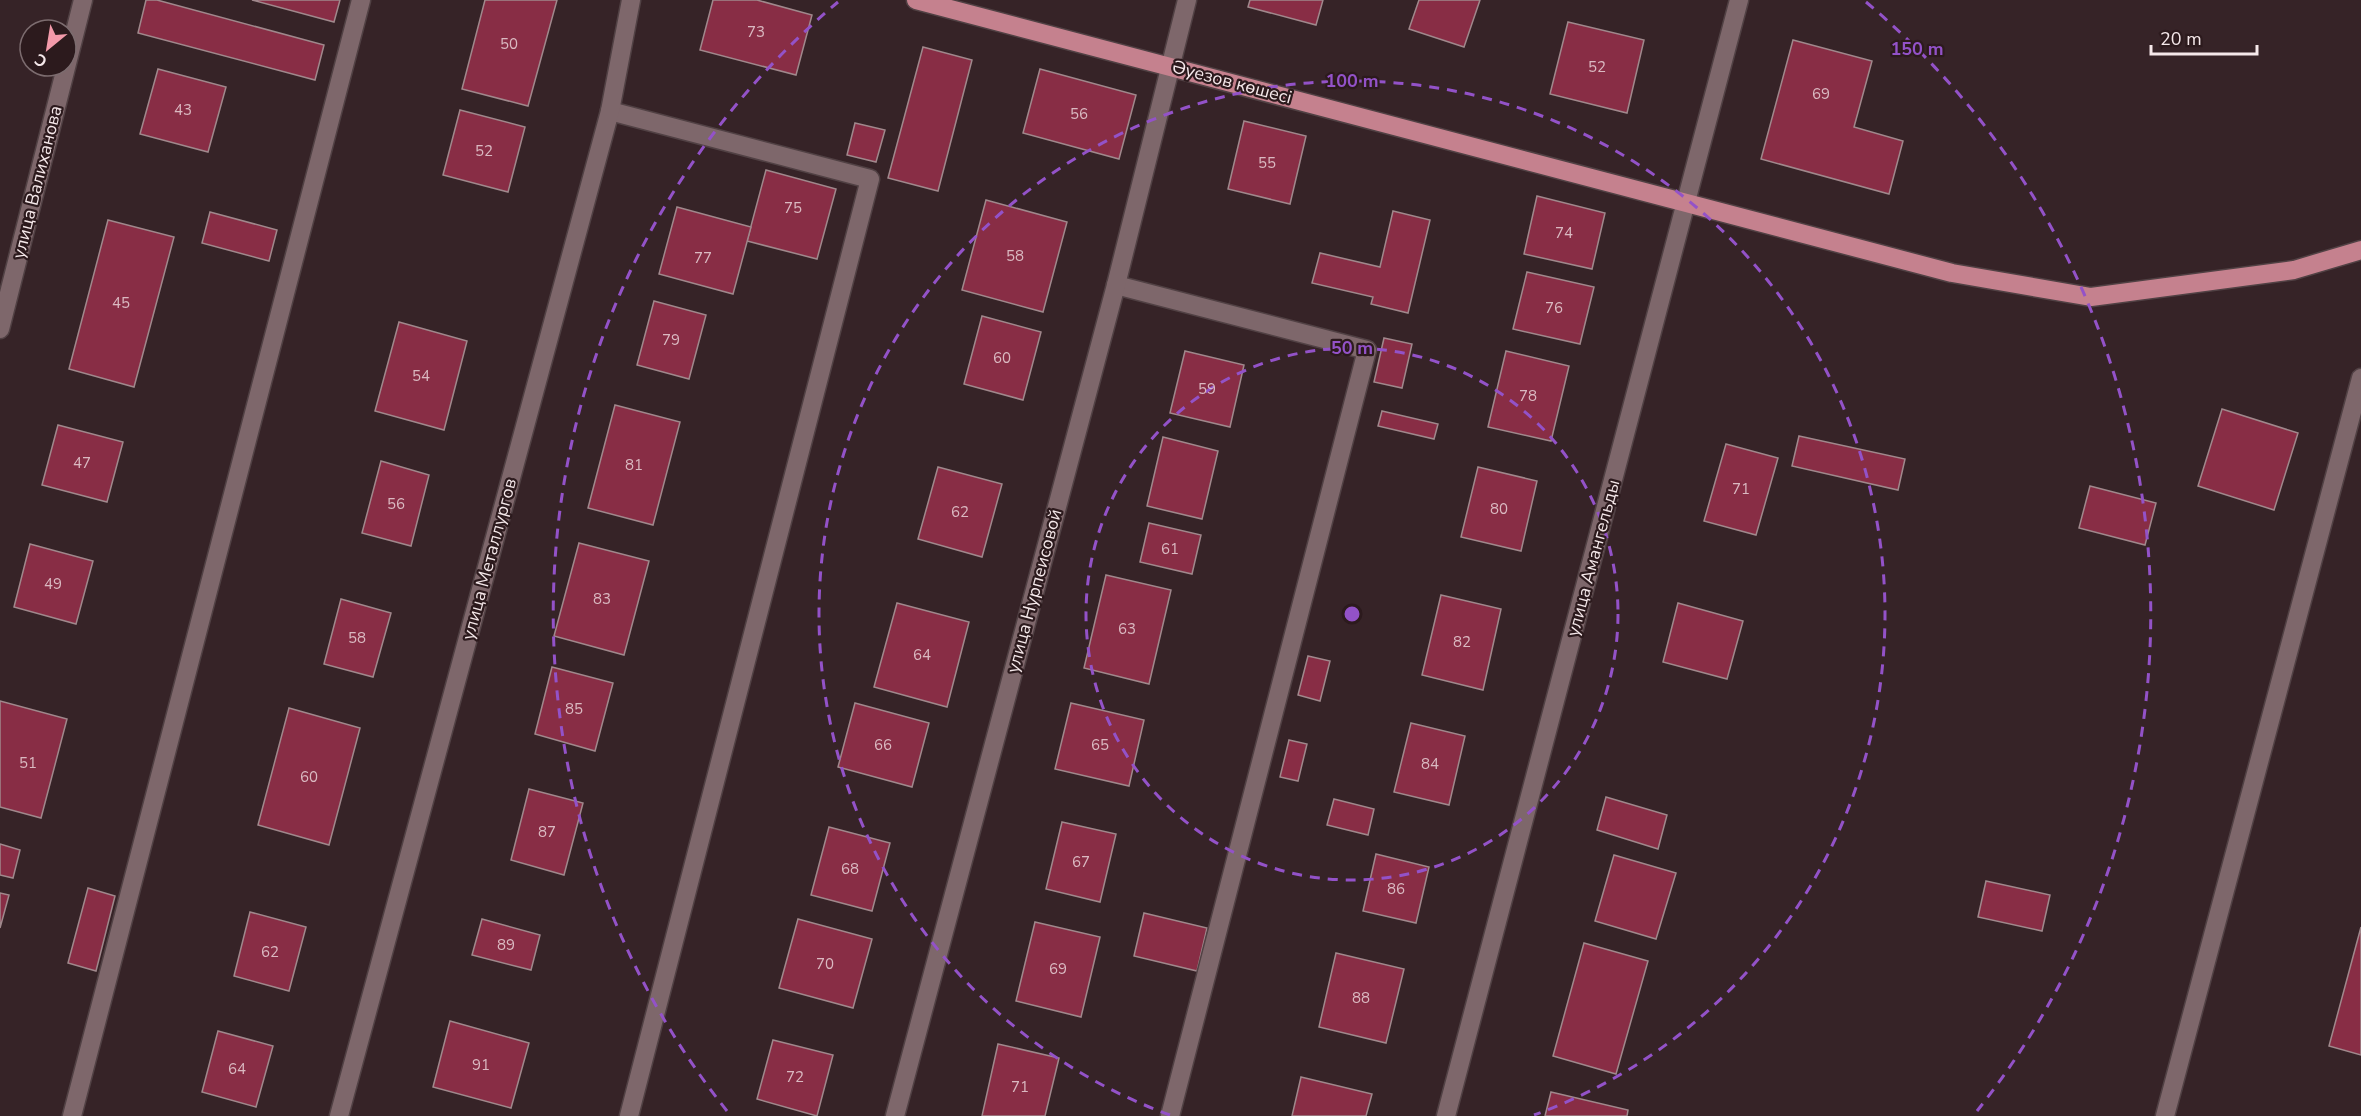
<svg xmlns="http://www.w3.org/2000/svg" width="2361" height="1116" viewBox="0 0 2361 1116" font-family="'Nunito Sans',sans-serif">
  <rect width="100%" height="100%" fill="#362327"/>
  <g fill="#882d45" stroke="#a0888c" stroke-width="1.5">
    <path d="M146 0H157L324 45 315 80 138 33Z"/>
    <path d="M252 0H340L334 22Z"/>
    <path d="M485 0H557L528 106 462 89Z"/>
    <path d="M713 0H757L812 15 796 75 700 50Z"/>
    <path d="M1250 0H1323L1316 25 1248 7Z"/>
    <path d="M1419 0H1480L1464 47 1409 29Z"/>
    <path d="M1568 22 1644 40 1627 113 1550 94Z"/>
    <path d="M1793 40 1872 61 1854 127 1903 141 1889 194 1761 159Z"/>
    <path d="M923 47 972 60 938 191 888 178Z"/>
    <path d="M158 69 226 87 208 152 140 134Z"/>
    <path d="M1040 69 1136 95 1119 159 1023 133Z"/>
    <path d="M460 110 525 127 508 192 443 175Z"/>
    <path d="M1244 121 1306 136 1290 204 1228 189Z"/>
    <path d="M855 123 885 130 876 162 847 155Z"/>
    <path d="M766 170 836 189 817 259 747 241Z"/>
    <path d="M1537 196 1605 213 1592 269 1524 254Z"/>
    <path d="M986 200 1067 222 1043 312 962 290Z"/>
    <path d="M677 207 751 227 733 294 659 274Z"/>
    <path d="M1393 211 1430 220 1408 313 1371 304 1373 297 1312 283 1320 253 1380 267Z"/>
    <path d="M210 212 277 230 269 261 202 243Z"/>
    <path d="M108 220 174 237 134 387 69 369Z"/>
    <path d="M1527 272 1594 287 1580 344 1513 329Z"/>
    <path d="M654 301 706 315 689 379 637 365Z"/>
    <path d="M982 316 1041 332 1023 400 964 384Z"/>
    <path d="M399 322 467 341 444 430 375 411Z"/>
    <path d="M1384 338 1412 344 1402 388 1374 382Z"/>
    <path d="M1185 351 1244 365 1230 427 1170 413Z"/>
    <path d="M1506 351 1569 366 1551 441 1488 427Z"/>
    <path d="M615 405 680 422 653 525 588 508Z"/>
    <path d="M2222 409 2298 433 2274 510 2198 486Z"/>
    <path d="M1382 411 1438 424 1434 439 1378 426Z"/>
    <path d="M58 425 123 442 107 502 42 485Z"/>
    <path d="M1799 436 1905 459 1898 490 1792 466Z"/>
    <path d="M1163 437 1218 451 1202 519 1147 506Z"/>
    <path d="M1726 444 1778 458 1756 535 1704 521Z"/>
    <path d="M381 461 429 475 411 546 362 533Z"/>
    <path d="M938 467 1002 484 982 557 918 539Z"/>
    <path d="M1478 467 1537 481 1521 551 1461 537Z"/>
    <path d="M2090 486 2156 503 2145 545 2079 528Z"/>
    <path d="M1149 523 1201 535 1192 574 1140 562Z"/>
    <path d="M579 543 649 561 624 655 554 636Z"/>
    <path d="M30 544 93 561 76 624 14 607Z"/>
    <path d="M1106 575 1171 590 1149 684 1084 668Z"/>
    <path d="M1441 595 1501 609 1483 690 1422 675Z"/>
    <path d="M341 599 391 613 373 677 324 664Z"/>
    <path d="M897 603 969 622 947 707 874 687Z"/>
    <path d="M1678 603 1743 621 1727 679 1663 662Z"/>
    <path d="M1308 656 1330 661 1320 701 1298 695Z"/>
    <path d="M552 667 613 683 595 751 535 734Z"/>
    <path d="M0 701 67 719 41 818 0 807Z"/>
    <path d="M855 703 929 723 912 787 838 767Z"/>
    <path d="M1071 703 1144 720 1129 786 1055 769Z"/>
    <path d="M289 708 360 728 329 845 258 825Z"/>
    <path d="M1411 723 1465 736 1449 805 1394 792Z"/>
    <path d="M1289 740 1307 744 1298 781 1280 777Z"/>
    <path d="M529 789 583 803 564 875 511 860Z"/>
    <path d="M1606 797 1667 815 1658 849 1597 830Z"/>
    <path d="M1334 799 1374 809 1368 835 1327 825Z"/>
    <path d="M1062 822 1116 834 1100 902 1046 889Z"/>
    <path d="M829 827 890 843 872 911 811 895Z"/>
    <path d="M0 844 20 850 13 878 0 875Z"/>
    <path d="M1376 854 1429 867 1416 923 1363 911Z"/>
    <path d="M1614 855 1676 873 1656 939 1595 921Z"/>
    <path d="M1986 881 2050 895 2042 931 1978 917Z"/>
    <path d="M88 888 115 896 96 971 68 963Z"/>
    <path d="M0 893 9 895 0 928Z"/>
    <path d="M250 912 306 927 289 991 234 976Z"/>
    <path d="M1144 913 1207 928 1197 971 1134 956Z"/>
    <path d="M482 919 540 935 531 970 472 955Z"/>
    <path d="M798 919 872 939 853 1008 779 988Z"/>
    <path d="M1035 922 1100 937 1081 1017 1016 1001Z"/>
    <path d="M2361 927V1055L2329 1046Z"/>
    <path d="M1584 943 1648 961 1616 1074 1553 1056Z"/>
    <path d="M1336 953 1404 969 1386 1043 1319 1027Z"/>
    <path d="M450 1021 529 1043 511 1108 433 1087Z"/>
    <path d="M218 1031 273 1046 256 1107 202 1092Z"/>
    <path d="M773 1040 833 1055 817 1116 757 1099Z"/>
    <path d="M998 1044 1059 1058 1045 1116H982Z"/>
    <path d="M1301 1077 1372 1094 1366 1116H1292Z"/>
    <path d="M1551 1092 1628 1110 1627 1116H1545Z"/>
  </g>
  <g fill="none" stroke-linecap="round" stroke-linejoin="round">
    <defs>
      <g id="minor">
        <path d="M610 111 870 179 629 1116"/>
        <path d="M1116 285 1367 350 1170 1116"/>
        <path d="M0 329 83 0"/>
        <path d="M72 1116 361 0"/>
        <path d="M339 1116 610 111 631 0"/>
        <path d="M895 1116 1116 285 1187 0"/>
        <path d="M1446 1116 1739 0"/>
        <path d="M2165 1116 2361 378"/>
      </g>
      <path id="major" d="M916 0 1952 273 2091 297 2294 270 2361 250"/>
    </defs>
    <use href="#minor" stroke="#514144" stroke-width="21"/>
    <use href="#major" stroke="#514144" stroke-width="21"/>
    <use href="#minor" stroke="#7e676b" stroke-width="18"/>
    <use href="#major" stroke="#c5818e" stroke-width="18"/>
  </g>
  <g fill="none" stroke="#9352c8" stroke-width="3" stroke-dasharray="10 8">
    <circle cx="1352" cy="614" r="266"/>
    <path d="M1170 1115A533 533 0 1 1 1534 1115"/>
    <path d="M727 1111A799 799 0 0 1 838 2M1866 2A799 799 0 0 1 1977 1111"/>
  </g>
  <g text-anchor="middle" stroke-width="4.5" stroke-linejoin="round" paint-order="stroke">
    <g font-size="15" fill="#dab9c1">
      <text x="756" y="37">73</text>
      <text x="509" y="49">50</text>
      <text x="1597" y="72">52</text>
      <text x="1821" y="99">69</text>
      <text x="183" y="115">43</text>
      <text x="1079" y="119">56</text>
      <text x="484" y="156">52</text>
      <text x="1267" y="168">55</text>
      <text x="793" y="213">75</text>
      <text x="1564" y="238">74</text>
      <text x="1015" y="261">58</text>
      <text x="703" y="263">77</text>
      <text x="121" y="308">45</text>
      <text x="1554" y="313">76</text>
      <text x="671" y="345">79</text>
      <text x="1002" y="363">60</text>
      <text x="421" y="381">54</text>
      <text x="1207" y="394">59</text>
      <text x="1528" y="401">78</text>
      <text x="82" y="468">47</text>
      <text x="634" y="470">81</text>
      <text x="1741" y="494">71</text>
      <text x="396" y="509">56</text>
      <text x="1499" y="514">80</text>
      <text x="960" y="517">62</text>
      <text x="1170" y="554">61</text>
      <text x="53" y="589">49</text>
      <text x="602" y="604">83</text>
      <text x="1127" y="634">63</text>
      <text x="357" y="643">58</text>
      <text x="1462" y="647">82</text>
      <text x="922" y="660">64</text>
      <text x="574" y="714">85</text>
      <text x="883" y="750">66</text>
      <text x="1100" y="750">65</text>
      <text x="28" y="768">51</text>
      <text x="1430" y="769">84</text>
      <text x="309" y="782">60</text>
      <text x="547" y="837">87</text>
      <text x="1081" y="867">67</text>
      <text x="850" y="874">68</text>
      <text x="1396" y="894">86</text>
      <text x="506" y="950">89</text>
      <text x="270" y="957">62</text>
      <text x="825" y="969">70</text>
      <text x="1058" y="974">69</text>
      <text x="1361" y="1003">88</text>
      <text x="481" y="1070">91</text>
      <text x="237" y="1074">64</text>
      <text x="795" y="1082">72</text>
      <text x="1020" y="1092">71</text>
    </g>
    <g font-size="18" fill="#f5e8ea" stroke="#2c1a1d">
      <text transform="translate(1232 82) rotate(15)" y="6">Әуезов көшесі</text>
      <text transform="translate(37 182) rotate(-76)" y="6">улица Валиханова</text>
      <text transform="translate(1593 558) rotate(-75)" y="6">улица Амангельды</text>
      <text transform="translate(489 559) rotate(-75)" y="6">улица Металлургов</text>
      <text transform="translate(1034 591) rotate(-75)" y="6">улица Нурпеисовой</text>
    </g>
  </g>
  <circle cx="1352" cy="614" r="9" fill="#9352c8" stroke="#2c1a1d" stroke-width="3"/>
  <g font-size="18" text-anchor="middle" font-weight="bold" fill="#9352c8" stroke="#2c1a1d" stroke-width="4.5" stroke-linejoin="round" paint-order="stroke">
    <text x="1917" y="55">150 m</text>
    <text x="1352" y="87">100 m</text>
    <text x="1352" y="354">50 m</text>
  </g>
  <g transform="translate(48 48) rotate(210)"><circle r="28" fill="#2c1a1d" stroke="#7c6c6f" stroke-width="1.5"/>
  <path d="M0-4.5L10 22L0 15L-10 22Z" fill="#f39aaa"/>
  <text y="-9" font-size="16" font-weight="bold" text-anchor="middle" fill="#f5e8ea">С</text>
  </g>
  <path d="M2151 45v9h106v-9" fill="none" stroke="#f5e8ea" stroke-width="3"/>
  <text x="2160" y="45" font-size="18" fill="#f5e8ea" stroke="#2c1a1d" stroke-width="4.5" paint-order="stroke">20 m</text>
</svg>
